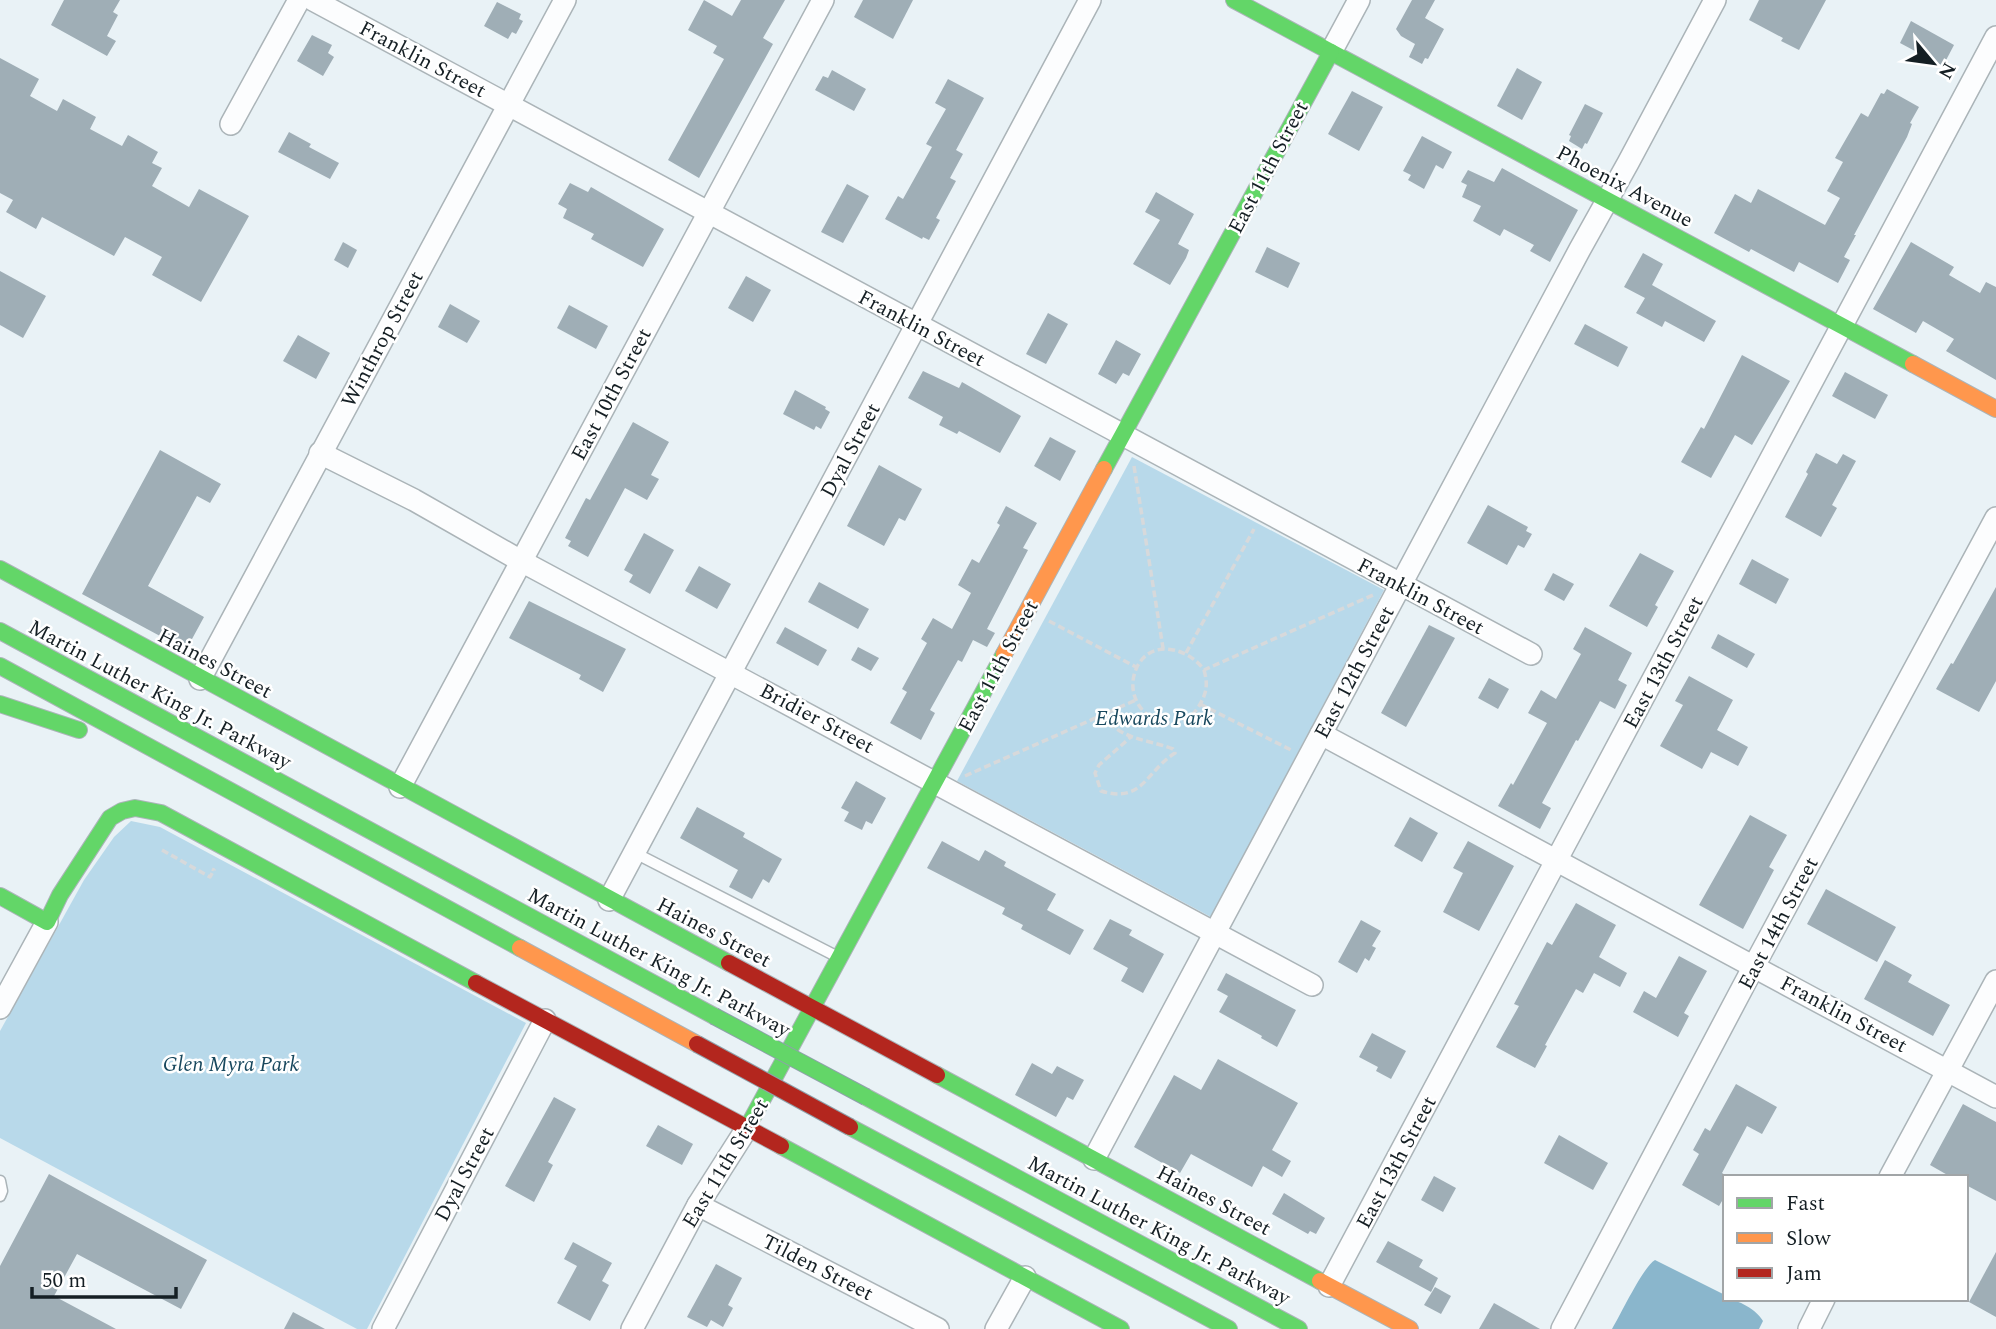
<svg xmlns="http://www.w3.org/2000/svg" width="1996" height="1329" viewBox="0 0 1996 1329" font-family="Spectral,serif">
  <rect width="100%" height="100%" fill="#e9f2f6"/>
  <g fill="#b8d9ea">
    <path d="M1132 457 1384 590 1211 917 957 781Z"/>
    <path d="M131 821 160 827 526 1023 367 1329H357L0 1138V1031L84 880 114 837Z"/>
  </g>
  <path fill="#8ab6cc" d="M1655 1260 1725 1295V1299C1738 1299 1757 1310 1763 1321L1759 1329H1612C1621 1314 1643 1267 1655 1260Z"/>
  <g fill="#9faeb6">
    <path d="M64 0H120L113 12 118 15 107 36 116 41 107 56 51 25Z"/>
    <path d="M704 0 732 16 741 0H785L763 38 773 44 699 178 668 160 724 59 713 53 717 46 688 30Z"/>
    <path d="M863 0H913L893 39 854 17Z"/>
    <path d="M1412 0H1435L1425 18 1444 29 1428 59 1425 58 1422 64 1409 57 1415 44 1401 36 1396 29Z"/>
    <path d="M1759 0H1826L1799 50 1781 41 1783 38 1749 20Z"/>
    <path d="M497 2 521 14 519 19 523 21 516 34 512 32 508 39 484 26Z"/>
    <path d="M1911 21 1954 45 1943 66 1900 43Z"/>
    <path d="M312 35 332 45 328 53 334 57 323 76 297 61Z"/>
    <path d="M0 58 39 79 30 96 57 111 63 99 96 117 90 129 122 146 128 135 158 152 152 163 162 168 152 186 189 207 199 189 249 216 201 302 152 275 162 257 125 237 114 256 42 217 36 229 6 212 13 200 0 193Z"/>
    <path d="M1517 68 1542 82 1522 120 1497 106Z"/>
    <path d="M832 70 866 89 854 111 815 90 823 76 828 78Z"/>
    <path d="M948 79 984 98 956 150 963 154 950 178 956 181 936 218 940 220 929 240 923 237 922 239 885 219 898 196 903 199 932 147 926 144 946 109 935 103Z"/>
    <path d="M1887 89 1919 107 1910 123 1912 124 1907 137 1854 235H1856L1844 257 1850 260 1838 283 1799 262 1794 272 1751 249 1749 252 1714 233 1735 194 1751 203 1758 189 1825 225 1840 198 1827 191 1843 162 1835 158 1861 113 1868 117 1881 93 1884 94Z"/>
    <path d="M1352 91 1383 107 1359 151 1328 134Z"/>
    <path d="M1585 104 1603 113 1587 144 1585 143 1582 149 1569 141 1571 136 1569 135Z"/>
    <path d="M289 132 311 144 309 147 339 163 330 179 278 152Z"/>
    <path d="M1422 136 1452 152 1443 169 1436 165 1424 189 1408 180 1411 175 1403 171Z"/>
    <path d="M1502 168 1578 210 1550 262 1530 251 1534 245 1504 229 1500 236 1473 221 1481 206 1462 197 1467 185 1461 182 1468 170 1494 182Z"/>
    <path d="M570 183 588 192 591 187 664 229 643 267 591 239 594 234 563 218 567 209 558 204Z"/>
    <path d="M847 184 869 196 843 243 821 232Z"/>
    <path d="M1156 192 1194 214 1178 244 1189 250 1186 258 1170 285 1133 264 1160 220 1145 212Z"/>
    <path d="M343 242 357 250 348 268 334 260Z"/>
    <path d="M1911 242 1954 267 1949 275 1980 293 1986 282 1996 287V380L1946 351 1954 339 1923 321 1916 333 1873 309Z"/>
    <path d="M1267 247 1300 263 1288 288 1255 272Z"/>
    <path d="M1643 253 1663 264 1652 285 1716 321 1704 342 1665 321 1662 327 1636 313 1645 298 1624 287Z"/>
    <path d="M0 271 46 296 23 338 0 325Z"/>
    <path d="M746 276 771 290 753 322 728 308Z"/>
    <path d="M450 304 480 321 467 343 438 327Z"/>
    <path d="M569 305 608 326 596 349 557 328Z"/>
    <path d="M1048 313 1068 324 1046 364 1026 354Z"/>
    <path d="M1585 324 1628 347 1618 367 1574 344Z"/>
    <path d="M298 335 330 353 316 379 283 361Z"/>
    <path d="M1116 340 1141 354 1129 376 1123 373 1116 384 1098 374Z"/>
    <path d="M1742 355 1790 381 1752 445 1735 435 1711 478 1681 462 1701 427 1704 429Z"/>
    <path d="M923 371 959 388 962 382 1021 416 1000 453 959 431 957 434 939 425 943 417 908 398Z"/>
    <path d="M1845 372 1888 395 1875 419 1832 396Z"/>
    <path d="M795 390 826 407 825 409 830 412 821 429 816 426 814 430 783 414Z"/>
    <path d="M633 422 669 442 651 475 659 479 647 500 625 488 588 557 568 546 571 541 565 538 586 498 590 500Z"/>
    <path d="M1050 437 1076 451 1060 481 1034 466Z"/>
    <path d="M160 450 221 484 210 503 197 496 148 586 204 617 186 650 82 594Z"/>
    <path d="M1816 453 1837 464 1843 454 1856 461 1832 505 1837 508 1821 537 1785 517 1808 474 1806 472Z"/>
    <path d="M879 465 922 489 905 521 899 518 884 546 847 526Z"/>
    <path d="M1488 505 1528 527 1526 531 1532 534 1524 548 1518 545 1507 565 1467 543Z"/>
    <path d="M1006 506 1037 523 1023 548 1028 550 987 629 995 633 987 647 973 640 962 662 958 660 930 710 935 713 921 740 890 723 907 692 902 689 927 643 921 639 933 618 952 629 971 593 958 585 972 559 979 563 1000 525 997 523Z"/>
    <path d="M644 533 674 550 650 594 629 582 633 575 624 570Z"/>
    <path d="M1640 553 1674 571 1655 605 1658 607 1647 627 1609 606Z"/>
    <path d="M1752 559 1789 579 1776 604 1739 584Z"/>
    <path d="M699 566 731 584 717 609 685 591Z"/>
    <path d="M1553 573 1574 584 1564 601 1544 590Z"/>
    <path d="M819 582 869 609 858 629 808 602Z"/>
    <path d="M1996 587V681L1979 712 1936 689 1951 663 1953 664Z"/>
    <path d="M529 601 626 649 603 692 579 679 581 675 509 638Z"/>
    <path d="M1429 625 1455 638 1406 727 1381 713Z"/>
    <path d="M785 627 827 650 818 666 776 643Z"/>
    <path d="M1585 627 1632 653 1618 680 1627 685 1615 709 1600 701 1578 741 1576 740 1542 803 1551 808 1540 829 1498 806 1511 783 1513 785 1547 723 1528 713 1541 690 1556 699 1581 654 1573 649Z"/>
    <path d="M1718 634 1755 654 1747 668 1711 648Z"/>
    <path d="M858 647 879 658 871 671 851 660Z"/>
    <path d="M1689 676 1733 700 1717 730 1748 747 1738 766 1711 752 1702 769 1660 746 1683 705 1675 701Z"/>
    <path d="M1489 678 1509 689 1498 709 1478 698Z"/>
    <path d="M856 781 886 798 872 824 866 821 862 830 844 821 849 812 841 808Z"/>
    <path d="M697 807 745 833 743 837 782 859 769 883 763 879 752 899 729 887 738 870 680 838Z"/>
    <path d="M1750 815 1787 835 1769 867 1774 870 1743 929 1699 905Z"/>
    <path d="M1410 817 1438 833 1422 862 1394 846Z"/>
    <path d="M942 841 979 861 985 850 1006 862 1004 866 1056 894 1047 910 1084 930 1070 955 1021 929 1023 925 1002 914 1005 908 927 868Z"/>
    <path d="M1468 841 1514 866 1479 931 1443 912 1463 873 1453 868Z"/>
    <path d="M1826 889 1896 927 1877 962 1807 924Z"/>
    <path d="M1576 903 1616 925 1599 957 1627 973 1620 987 1594 973 1583 993 1576 989 1545 1045 1547 1046 1535 1068 1496 1047 1519 1006 1514 1004 1547 942 1552 945Z"/>
    <path d="M1110 919 1132 930 1129 935 1164 954 1143 993 1121 981 1128 968 1093 949Z"/>
    <path d="M1361 920 1381 931 1372 946 1376 948 1369 961 1365 958 1357 973 1338 962Z"/>
    <path d="M1679 956 1707 971 1684 1013 1689 1016 1678 1037 1633 1012 1644 991 1656 998Z"/>
    <path d="M1885 960 1912 975 1908 982 1950 1005 1933 1036 1864 999Z"/>
    <path d="M1226 973 1296 1010 1277 1047 1261 1038 1262 1036 1219 1012 1228 996 1217 990Z"/>
    <path d="M1372 1033 1406 1051 1391 1079 1376 1071 1378 1067 1359 1057Z"/>
    <path d="M1218 1059 1298 1103 1272 1150 1291 1161 1282 1177 1263 1166 1252 1187 1191 1154 1180 1173 1134 1147 1174 1075 1201 1090Z"/>
    <path d="M1032 1063 1052 1074 1057 1066 1084 1080 1073 1100 1067 1097 1056 1117 1015 1095Z"/>
    <path d="M1736 1084 1777 1107 1762 1134 1747 1126 1722 1173 1725 1175V1196L1719 1206 1682 1185 1699 1154 1693 1150 1705 1128 1710 1131Z"/>
    <path d="M554 1097 576 1109 548 1162 553 1165 534 1202 505 1186Z"/>
    <path d="M1963 1104 1996 1122V1201L1966 1185V1177H1951L1930 1165Z"/>
    <path d="M658 1125 693 1144 682 1165 646 1146Z"/>
    <path d="M1559 1135 1608 1163 1593 1190 1544 1163Z"/>
    <path d="M49 1174 207 1260 181 1309 77 1254 54 1296 116 1329H0V1266Z"/>
    <path d="M1434 1176 1456 1188 1443 1212 1421 1200Z"/>
    <path d="M1284 1193 1325 1218 1316 1234 1310 1231 1308 1234 1272 1214Z"/>
    <path d="M1388 1241 1423 1260 1419 1267 1438 1278 1431 1292 1376 1262Z"/>
    <path d="M573 1242 612 1263 602 1281 609 1285 590 1321 557 1303 577 1266 564 1259Z"/>
    <path d="M1996 1252V1317L1969 1302Z"/>
    <path d="M716 1264 742 1278 728 1305 733 1308 723 1327 711 1320 707 1327 687 1317Z"/>
    <path d="M1435 1287 1451 1296 1441 1314 1424 1305Z"/>
    <path d="M1494 1303 1540 1329H1479Z"/>
    <path d="M293 1312 325 1329H284Z"/>
  </g>
  <g fill="none" stroke-linecap="round" stroke-linejoin="round">
    <defs>
      <g id="lane">
        <path d="M635 853 836 956"/>
        <path d="M0 1181 2 1191 0 1196"/>
      </g>
      <g id="street">
        <path d="M313 0 1531 654"/>
        <path d="M1331 52 1359 0"/>
        <path d="M231 124 299 0"/>
        <path d="M320 453 414 500 521 561 1312 985"/>
        <path d="M200 679 565 0"/>
        <path d="M1321 734 1996 1097"/>
        <path d="M400 787 823 0"/>
        <path d="M609 900 1090 0"/>
        <path d="M0 1008 47 922"/>
        <path d="M1094 1159 1580 249 1628 163 1715 0"/>
        <path d="M1890 1177 1996 981"/>
        <path d="M698 1205 938 1329"/>
        <path d="M1329 1286 1996 37"/>
        <path d="M383 1329 545 1020"/>
        <path d="M632 1329 698 1205 747 1128"/>
        <path d="M996 1329 1025 1277"/>
        <path d="M1562 1329 1754 966 1996 518"/>
        <path d="M1809 1329 1824 1299"/>
      </g>
      <g id="fast">
        <path d="M1234 0 1913 364"/>
        <path d="M1104 469 1331 52"/>
        <path d="M0 569 729 963"/>
        <path d="M0 631 714 1016"/>
        <path d="M0 666 520 948"/>
        <path d="M0 704 79 730"/>
        <path d="M0 896 47 922 60 895 110 818 122 811 135 808 161 813 476 983"/>
        <path d="M937 1075 1320 1281"/>
        <path d="M866 1097 1299 1329"/>
        <path d="M850 1127 1229 1329"/>
        <path d="M747 1128 1004 654"/>
        <path d="M781 1146 1121 1329"/>
      </g>
      <g id="slow">
        <path d="M1913 364 1996 409"/>
        <path d="M1004 654 1104 469"/>
        <path d="M520 948 697 1044"/>
        <path d="M1320 1281 1410 1329"/>
      </g>
      <g id="jam">
        <path d="M729 963 937 1075"/>
        <path d="M476 983 781 1146"/>
      </g>
    </defs>
    <use href="#lane" stroke="#abb4b8" stroke-width="13"/>
    <use href="#street" stroke="#abb4b8" stroke-width="24"/>
    <use href="#fast" stroke="#abb4b8" stroke-width="18"/>
    <use href="#slow" stroke="#abb4b8" stroke-width="18"/>
    <use href="#jam" stroke="#abb4b8" stroke-width="18"/>
    <g stroke="#d7d9db" stroke-width="3.5" stroke-dasharray="7 3.5" stroke-linecap="butt">
      <path d="M1134 466 1163 648"/>
      <path d="M1049 621 1136 667"/>
      <path d="M1186 653 1254 529"/>
      <path d="M1204 670C1208 684 1207 693 1199 706 1174 747 1117 709 1137 667 1151 638 1189 648 1204 670L1373 595"/>
      <path d="M1200 704 1291 750"/>
      <path d="M1102 715C1123 741 1144 738 1173 749L1175 753C1146 771 1143 804 1101 791L1095 773 1099 765 1132 736"/>
      <path d="M965 776 1136 700"/>
      <path d="M162 850 210 877 214 870 212 869"/>
    </g>
    <use href="#lane" stroke="#fcfdfe" stroke-width="10"/>
    <use href="#street" stroke="#fcfdfe" stroke-width="21"/>
    <use href="#fast" stroke="#63d668" stroke-width="16"/>
    <use href="#slow" stroke="#ff974d" stroke-width="16"/>
    <use href="#jam" stroke="#b3261e" stroke-width="16"/>
    <defs>
      <path id="fast-bridge" d="M714 1016 866 1097"/>
      <path id="jam-bridge" d="M697 1044 850 1127"/>
    </defs>
    <use href="#fast-bridge" stroke="#8ea1aa" stroke-width="18" stroke-linecap="butt"/>
    <use href="#jam-bridge" stroke="#8ea1aa" stroke-width="18" stroke-linecap="butt"/>
    <use href="#fast-bridge" stroke="#63d668" stroke-width="16"/>
    <use href="#jam-bridge" stroke="#b3261e" stroke-width="16"/>
  </g>
  <g text-anchor="middle" stroke-width="5" stroke-linejoin="round" paint-order="stroke">
    <g font-size="21" fill="#151f24" stroke="#fff">
      <text transform="translate(423 59) rotate(28)" y="7">Franklin Street</text>
      <text transform="translate(1268 167) rotate(-62)" y="7">East 11th Street</text>
      <text transform="translate(1625 186) rotate(28)" y="7">Phoenix Avenue</text>
      <text transform="translate(922 328) rotate(28)" y="7">Franklin Street</text>
      <text transform="translate(382 339) rotate(-62)" y="7">Winthrop Street</text>
      <text transform="translate(611 394) rotate(-62)" y="7">East 10th Street</text>
      <text transform="translate(850 450) rotate(-62)" y="7">Dyal Street</text>
      <text transform="translate(1421 596) rotate(28)" y="7">Franklin Street</text>
      <text transform="translate(1663 662) rotate(-62)" y="7">East 13th Street</text>
      <text transform="translate(215 663) rotate(28)" y="7">Haines Street</text>
      <text transform="translate(998 666) rotate(-62)" y="7">East 11th Street</text>
      <text transform="translate(1354 672) rotate(-62)" y="7">East 12th Street</text>
      <text transform="translate(160 694) rotate(28)" y="7">Martin Luther King Jr. Parkway</text>
      <text transform="translate(817 718) rotate(28)" y="7">Bridier Street</text>
      <text transform="translate(1778 923) rotate(-62)" y="7">East 14th Street</text>
      <text transform="translate(714 932) rotate(28)" y="7">Haines Street</text>
      <text transform="translate(659 962) rotate(28)" y="7">Martin Luther King Jr. Parkway</text>
      <text transform="translate(1844 1014) rotate(28)" y="7">Franklin Street</text>
      <text transform="translate(1396 1162) rotate(-62)" y="7">East 13th Street</text>
      <text transform="translate(725 1163) rotate(-59)" y="7">East 11th Street</text>
      <text transform="translate(464 1174) rotate(-62)" y="7">Dyal Street</text>
      <text transform="translate(1214 1200) rotate(28)" y="7">Haines Street</text>
      <text transform="translate(1159 1230) rotate(28)" y="7">Martin Luther King Jr. Parkway</text>
      <text transform="translate(818 1267) rotate(27)" y="7">Tilden Street</text>
    </g>
    <g font-size="21" font-style="italic" fill="#18485e" stroke="#fff">
      <text x="1154" y="725">Edwards Park</text>
      <text x="231" y="1071">Glen Myra Park</text>
    </g>
  </g>
  <rect x="1723" y="1175" width="245" height="126" fill="#ffffff" stroke="#a1a5a7" stroke-width="2"/>
  <rect x="1737" y="1198" width="35" height="10" fill="#63d668" stroke="#a1a5a7" stroke-width="2"/>
  <text x="1786" y="1210" font-size="21" fill="#151f24">Fast</text>
  <rect x="1737" y="1233" width="35" height="10" fill="#ff974d" stroke="#a1a5a7" stroke-width="2"/>
  <text x="1786" y="1245" font-size="21" fill="#151f24">Slow</text>
  <rect x="1737" y="1268" width="35" height="10" fill="#b3261e" stroke="#a1a5a7" stroke-width="2"/>
  <text x="1786" y="1280" font-size="21" fill="#151f24">Jam</text>
  <g transform="translate(1933 63) rotate(119)" stroke="#ffffff" stroke-width="5" paint-order="stroke">
  <path d="M0-5L12 26L0 18L-12 26Z" fill="#151f24"/>
  <text y="-10" font-size="19" font-weight="bold" text-anchor="middle" fill="#151f24">N</text>
  </g>
  <path d="M32 1287v10h144v-10" fill="none" stroke="#151f24" stroke-width="3.5"/>
  <text x="42" y="1287" font-size="21" fill="#151f24" stroke="#ffffff" stroke-width="5" paint-order="stroke">50 m</text>
</svg>
